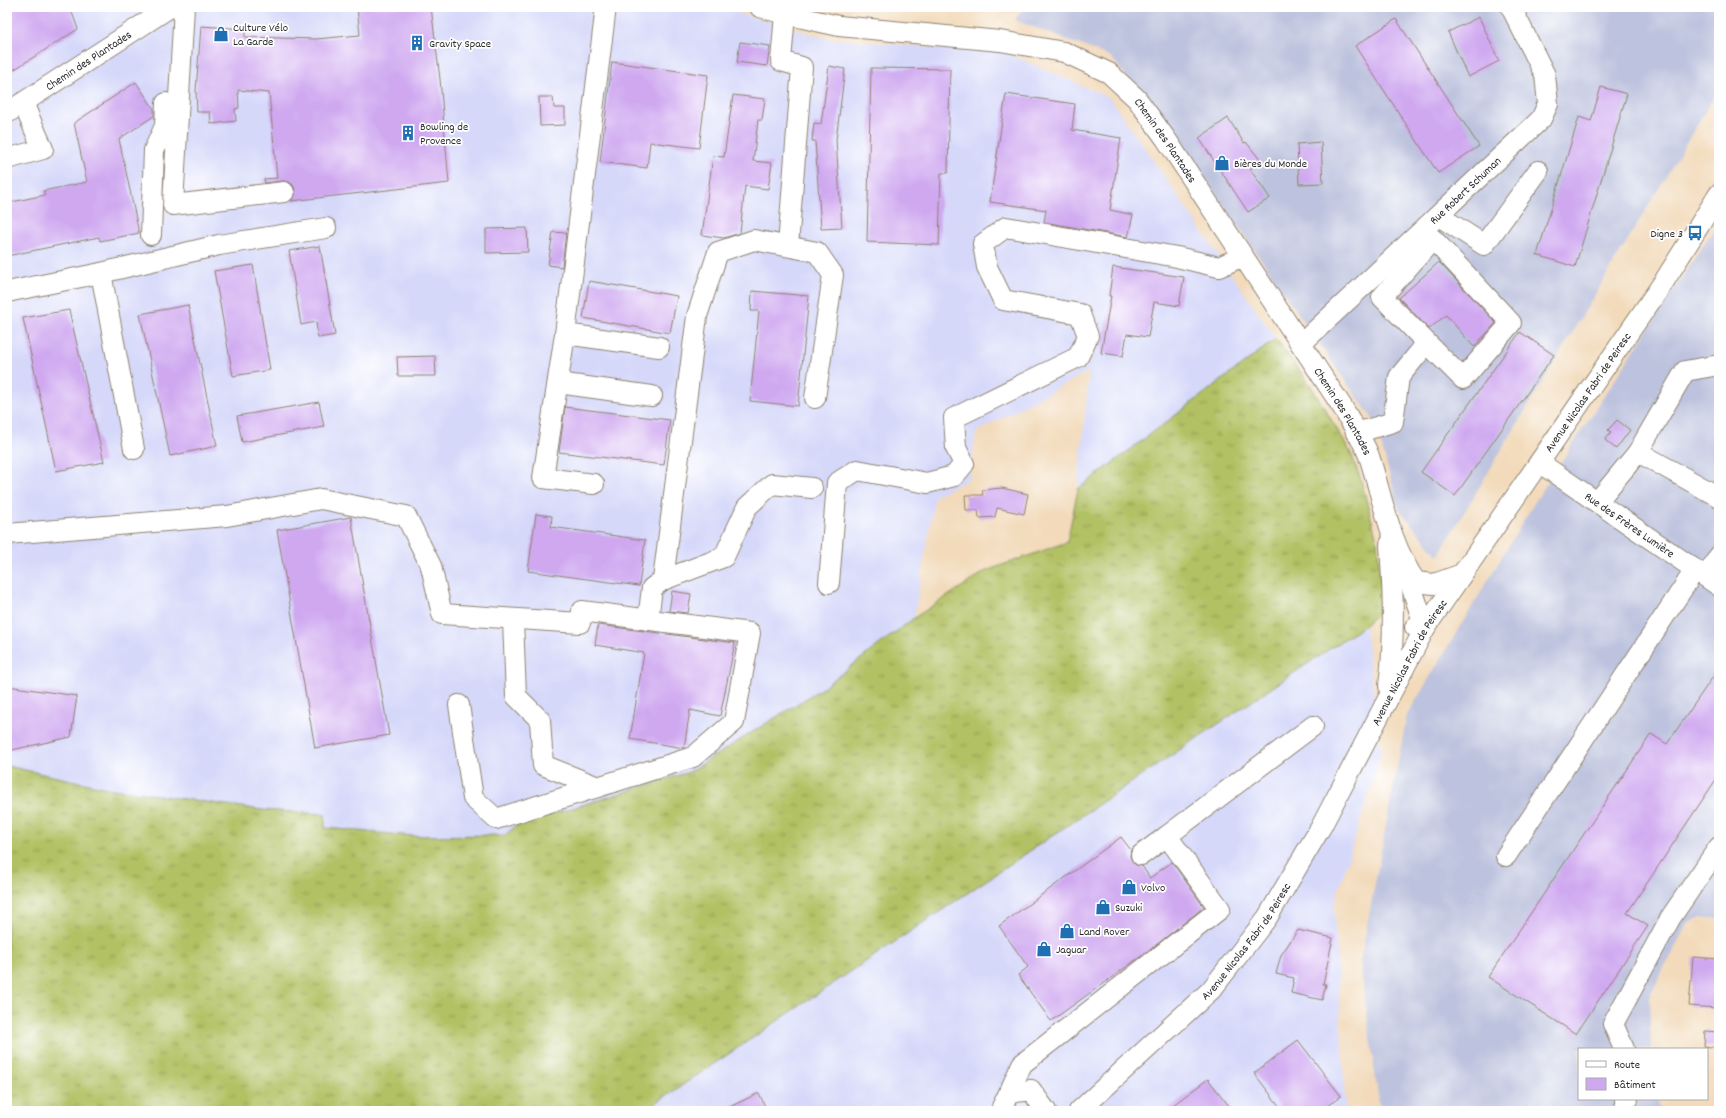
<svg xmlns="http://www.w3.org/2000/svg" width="1726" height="1118" viewBox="0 0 1726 1118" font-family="Dekko,sans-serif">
  <defs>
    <pattern id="grass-tufts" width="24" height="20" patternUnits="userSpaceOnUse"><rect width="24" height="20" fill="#b2c164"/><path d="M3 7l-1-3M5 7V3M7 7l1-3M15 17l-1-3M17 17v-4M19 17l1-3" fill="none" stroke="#919d53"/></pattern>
  </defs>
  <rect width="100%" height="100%" fill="#fff"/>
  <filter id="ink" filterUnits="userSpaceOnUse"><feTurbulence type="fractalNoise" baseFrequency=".025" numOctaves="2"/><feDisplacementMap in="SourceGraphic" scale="8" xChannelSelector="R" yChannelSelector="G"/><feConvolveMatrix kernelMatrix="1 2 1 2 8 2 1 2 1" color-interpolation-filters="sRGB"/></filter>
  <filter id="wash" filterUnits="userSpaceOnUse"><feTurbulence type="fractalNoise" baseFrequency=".012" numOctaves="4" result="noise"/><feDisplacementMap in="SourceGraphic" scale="16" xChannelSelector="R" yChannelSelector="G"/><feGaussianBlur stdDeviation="0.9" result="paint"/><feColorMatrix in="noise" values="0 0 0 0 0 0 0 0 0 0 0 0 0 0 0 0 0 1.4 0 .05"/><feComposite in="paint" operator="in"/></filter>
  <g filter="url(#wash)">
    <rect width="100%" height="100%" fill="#f2daba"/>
    <g fill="#d5d8f9">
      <path d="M7 7H717L826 38 926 47 1002 51 1110 98 1276 339 1078 489 1089 371 976 432 969 479 935 496 914 618 824 687 689 772 517 825 505 835 414 836 325 828 324 814 262 810 107 788 7 766Z"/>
      <path d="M1365 625 1381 755 1334 904 1346 1111H644Z"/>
    </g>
    <g fill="#bdc3de">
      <path d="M1024 7H1719V88L1438 556 1399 509 1375 422 1329 358 1198 168 1111 57 1015 20Z"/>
      <path d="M1719 221V919L1701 917 1687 924 1649 997 1651 1049H1579V1099H1658L1660 1111H1380L1360 962 1407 715 1536 500Z"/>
    </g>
    <path fill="url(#grass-tufts)" stroke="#6e7648" d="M1276 339 1311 386 1350 451 1361 480 1377 540 1383 609 1365 625 644 1111H7V766L107 788 262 810 325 814V828L414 836 505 835 517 825 689 772 824 687 914 618 986 571 1067 542 1078 489Z"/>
    <g id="blocks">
      <g fill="#cfa8f0">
        <path d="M7 7H70L78 29 7 74Z"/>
        <path d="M357 7H431L440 79 449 183 291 201 295 196V190L293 185 289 182 283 181 265 183 264 179 277 178 269 93 238 90 239 108 235 109 236 121 211 124 210 112H197L196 91 201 26 245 29V37L316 39 360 35Z"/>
        <path d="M1479 17 1499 61 1468 77 1448 32Z"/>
        <path d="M1396 19 1479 146 1438 173 1355 46Z"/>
        <path d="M740 42 770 46 767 66 737 62Z"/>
        <path d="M612 62 708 75 699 148 650 142 647 168 600 162Z"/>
        <path d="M829 66 845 69 836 140 842 228 821 229 815 141H812L814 123 821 124Z"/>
        <path d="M871 68 950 69 948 173H941L939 245 867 242Z"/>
        <path d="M136 82 154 109V116L119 139 139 233 100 241 99 237 7 256V203L45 195 43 191 87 182 74 123Z"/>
        <path d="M1601 87 1627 94 1575 267 1537 255 1579 117 1591 121Z"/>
        <path d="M1006 94 1075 104 1072 130 1121 138 1110 210 1133 215 1128 237 1044 222 1046 210 990 202Z"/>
        <path d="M733 95 765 99 762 120H758L753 161 772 163 768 189 745 186 740 233 724 238 702 235 713 156 724 157Z"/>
        <path d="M539 97H553L554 108H565V125L540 126Z"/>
        <path d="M1228 118 1244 143 1246 142 1261 161 1250 169 1270 198 1248 212 1199 138Z"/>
        <path d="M1321 142 1323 183 1299 184 1297 144Z"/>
        <path d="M527 228 528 252 486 253V229Z"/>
        <path d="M553 232 566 233 562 267 548 265Z"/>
        <path d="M320 246 335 335 318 338 316 322 301 325 289 251Z"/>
        <path d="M1439 262 1496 323 1474 347 1446 315 1429 329 1399 298Z"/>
        <path d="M253 265 270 370 233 376 214 271Z"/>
        <path d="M1113 267 1184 277 1179 306 1154 302 1148 337 1127 334 1123 356 1101 353 1111 296H1109Z"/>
        <path d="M589 281 677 296 670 333 583 318Z"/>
        <path d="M752 291 809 296 798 406 750 401 759 311H751Z"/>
        <path d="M188 305 217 446 170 456 140 314Z"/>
        <path d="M69 310 104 462 56 471 23 318Z"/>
        <path d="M1520 332 1554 355 1455 496 1421 472Z"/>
        <path d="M435 356 436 376H398L397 357Z"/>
        <path d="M319 402 324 427 242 442 237 416Z"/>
        <path d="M565 407 670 420 664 465 559 452Z"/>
        <path d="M1617 420 1630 430 1616 449 1605 440 1611 433 1608 430Z"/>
        <path d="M1002 488 1028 494 1024 514 997 508 995 517 979 518 978 510H966L965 495H983L982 490Z"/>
        <path d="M536 514 552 516 551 527 645 540 639 586 528 571Z"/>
        <path d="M351 517 389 735 315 748 277 530Z"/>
        <path d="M672 591 691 594 688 613 669 611Z"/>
        <path d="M598 625 735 643 720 716 690 710 684 748 630 739 644 653 595 645Z"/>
        <path d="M1719 668V775L1627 913 1648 926 1576 1034 1488 977 1651 734 1667 744Z"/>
        <path d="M7 686 77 696 71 737 7 751Z"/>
        <path d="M1121 837 1131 850 1130 856 1132 861 1136 865 1142 866 1150 878 1172 862 1204 907 1151 949 1051 1021 1018 975 1028 967 999 926Z"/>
        <path d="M1298 930 1333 938 1323 984H1326L1322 1000 1291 993 1294 978 1276 974 1281 955Z"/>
        <path d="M1693 957 1719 959 1716 1008 1689 1006Z"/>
        <path d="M1705 1031 1719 1032V1048L1704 1046Z"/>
        <path d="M1298 1040 1341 1096 1320 1111H1283L1254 1073Z"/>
        <path d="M1208 1079 1233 1111H1165Z"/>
        <path d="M759 1093 767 1111H721Z"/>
      </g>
    </g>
  </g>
  <g filter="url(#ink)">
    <use href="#blocks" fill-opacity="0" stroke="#8e8272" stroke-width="1"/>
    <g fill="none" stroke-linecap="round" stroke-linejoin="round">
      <defs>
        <g id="minor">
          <path d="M184 7 173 205 284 192"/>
          <path d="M606 7 565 334 659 347"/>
          <path id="s1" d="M760 7 785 14 839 26 1000 41 1064 52 1109 73 1137 99 1166 139 1343 408C1351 423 1363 440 1369 456 1383 499 1390 545 1416 582L1434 584 1462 574"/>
          <path d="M785 14 781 61 802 67 788 246"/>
          <path id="s2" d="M7 113 170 7"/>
          <path d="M7 159 43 149 23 103"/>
          <path d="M1439 216 1484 245 1538 171"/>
          <path d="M151 235 154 150 165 126 166 103"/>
          <path d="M101 273 134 449"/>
          <path d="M7 292 101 273 219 245 326 228"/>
          <path d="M565 334 543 478 594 484"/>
          <path id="s3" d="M1301 344 1541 119 1548 104 1545 75 1511 7"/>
          <path d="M558 383 652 396"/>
          <path d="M1356 433 1393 422 1399 377 1427 343 1463 379 1511 323 1433 239 1382 297 1427 343"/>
          <path d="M1638 452 1685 371 1719 365"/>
          <path id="s4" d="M1540 463 1719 586"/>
          <path d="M1597 502 1638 452 1719 497"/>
          <path d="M7 534 227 516 321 499 406 516 431 566 442 614 580 623 582 611 750 633 734 722 693 757 496 819 473 798 459 705"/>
          <path d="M1406 570 1425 628 1415 627"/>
          <path d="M1706 577 1719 556"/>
          <path d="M663 580 697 316 718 252 754 240 817 252 833 275 815 398"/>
          <path d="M829 583 837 483 857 470 927 483 954 476 964 464 956 448 954 418 1078 357 1088 336 1080 314 1003 300 987 267 983 244 1006 227 1177 257 1219 267 1243 256"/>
          <path d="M513 620 516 696 540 720 543 765 598 787"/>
          <path d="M648 620 652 588 663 580 724 557 747 507 772 484 812 488"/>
          <path d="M1389 686C1395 638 1393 592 1390 544"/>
          <path d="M1141 855 1167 836"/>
          <path d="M1506 856 1695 570"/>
          <path d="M1624 1049 1613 1024 1671 917 1719 847"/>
          <path d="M1009 1093 1022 1064 1220 909 1167 836 1313 726"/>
          <path d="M1003 1111 1002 1107 1009 1093 1031 1090 1046 1111"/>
          <path id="s5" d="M1079 1111 1211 990 1267 918 1321 827 1425 628 1663 283 1719 194"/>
          <path d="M1627 1111 1625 1101 1628 1099"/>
        </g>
      </defs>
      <use href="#minor" stroke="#8e8272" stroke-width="22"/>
      <use href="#minor" stroke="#fff" stroke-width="20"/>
    </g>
  </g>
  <defs>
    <symbol id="shop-bare" viewBox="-9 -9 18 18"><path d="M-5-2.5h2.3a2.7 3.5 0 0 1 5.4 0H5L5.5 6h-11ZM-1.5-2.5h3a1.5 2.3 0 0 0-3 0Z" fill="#1f6fb2" stroke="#fff" stroke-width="2.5" paint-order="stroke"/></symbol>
    <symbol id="building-bare" viewBox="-9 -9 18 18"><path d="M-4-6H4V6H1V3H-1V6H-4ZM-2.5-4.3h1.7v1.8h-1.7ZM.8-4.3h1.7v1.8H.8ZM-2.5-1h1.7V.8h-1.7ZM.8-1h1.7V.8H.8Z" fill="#1f6fb2" stroke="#fff" stroke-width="2.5" paint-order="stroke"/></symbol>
    <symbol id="bus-bare" viewBox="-9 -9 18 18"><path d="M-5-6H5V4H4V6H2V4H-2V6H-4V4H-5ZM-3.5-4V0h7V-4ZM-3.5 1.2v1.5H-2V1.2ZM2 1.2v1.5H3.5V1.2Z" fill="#1f6fb2" stroke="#fff" stroke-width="2.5" paint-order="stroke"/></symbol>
  </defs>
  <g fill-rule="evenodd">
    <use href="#shop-bare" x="210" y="23" width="22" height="22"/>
    <use href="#building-bare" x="406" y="32" width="22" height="22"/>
    <use href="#building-bare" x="397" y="122" width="22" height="22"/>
    <use href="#shop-bare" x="1211" y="152" width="22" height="22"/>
    <use href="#bus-bare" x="1684" y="222" width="22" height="22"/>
    <use href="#shop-bare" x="1118" y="876" width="22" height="22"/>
    <use href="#shop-bare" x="1092" y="896" width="22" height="22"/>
    <use href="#shop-bare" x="1056" y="920" width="22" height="22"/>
    <use href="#shop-bare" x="1033" y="938" width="22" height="22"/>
  </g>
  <g text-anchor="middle" stroke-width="3.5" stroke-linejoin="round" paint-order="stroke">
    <g font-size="12" fill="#2b2b2b" stroke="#fff" text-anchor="start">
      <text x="233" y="31">Culture Vélo<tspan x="233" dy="14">La Garde</tspan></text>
      <text x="429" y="47">Gravity Space</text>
      <text x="420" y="130">Bowling de<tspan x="420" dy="14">Provence</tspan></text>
      <text x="1234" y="167">Bières du Monde</text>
      <text x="1683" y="237" text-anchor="end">Digne 3</text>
      <text x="1141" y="891">Volvo</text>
      <text x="1115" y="911">Suzuki</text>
      <text x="1079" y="935">Land Rover</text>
      <text x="1056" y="953">Jaguar</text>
    </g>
    <g font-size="12" fill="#2b2b2b" stroke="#fff">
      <text dy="4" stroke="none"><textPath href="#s2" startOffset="97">Chemin des Plantades</textPath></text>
      <text dy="4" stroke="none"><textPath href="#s1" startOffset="446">Chemin des Plantades</textPath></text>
      <text dy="4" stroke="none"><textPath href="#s3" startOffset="225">Rue Robert Schuman</textPath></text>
      <text dy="4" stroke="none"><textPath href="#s5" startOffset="887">Avenue Nicolas Fabri de Peiresc</textPath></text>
      <text dy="4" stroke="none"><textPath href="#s1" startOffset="770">Chemin des Plantades</textPath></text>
      <text dy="4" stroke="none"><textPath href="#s4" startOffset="109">Rue des Frères Lumière</textPath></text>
      <text dy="4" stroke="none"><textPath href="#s5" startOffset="563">Avenue Nicolas Fabri de Peiresc</textPath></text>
      <text dy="4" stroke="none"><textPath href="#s5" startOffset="239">Avenue Nicolas Fabri de Peiresc</textPath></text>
    </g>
  </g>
  <rect width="1726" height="1118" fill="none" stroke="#fff" stroke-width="24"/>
  <rect x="1578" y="1048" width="130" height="52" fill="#ffffff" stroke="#aaaaaa"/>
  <rect x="1586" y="1061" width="20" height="6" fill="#ffffff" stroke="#aaaaaa"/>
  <text x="1614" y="1068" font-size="12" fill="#2b2b2b">Route</text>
  <rect x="1586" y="1078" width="20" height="12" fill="#cfa8f0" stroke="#aaaaaa"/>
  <text x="1614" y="1088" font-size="12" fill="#2b2b2b">Bâtiment</text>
</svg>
